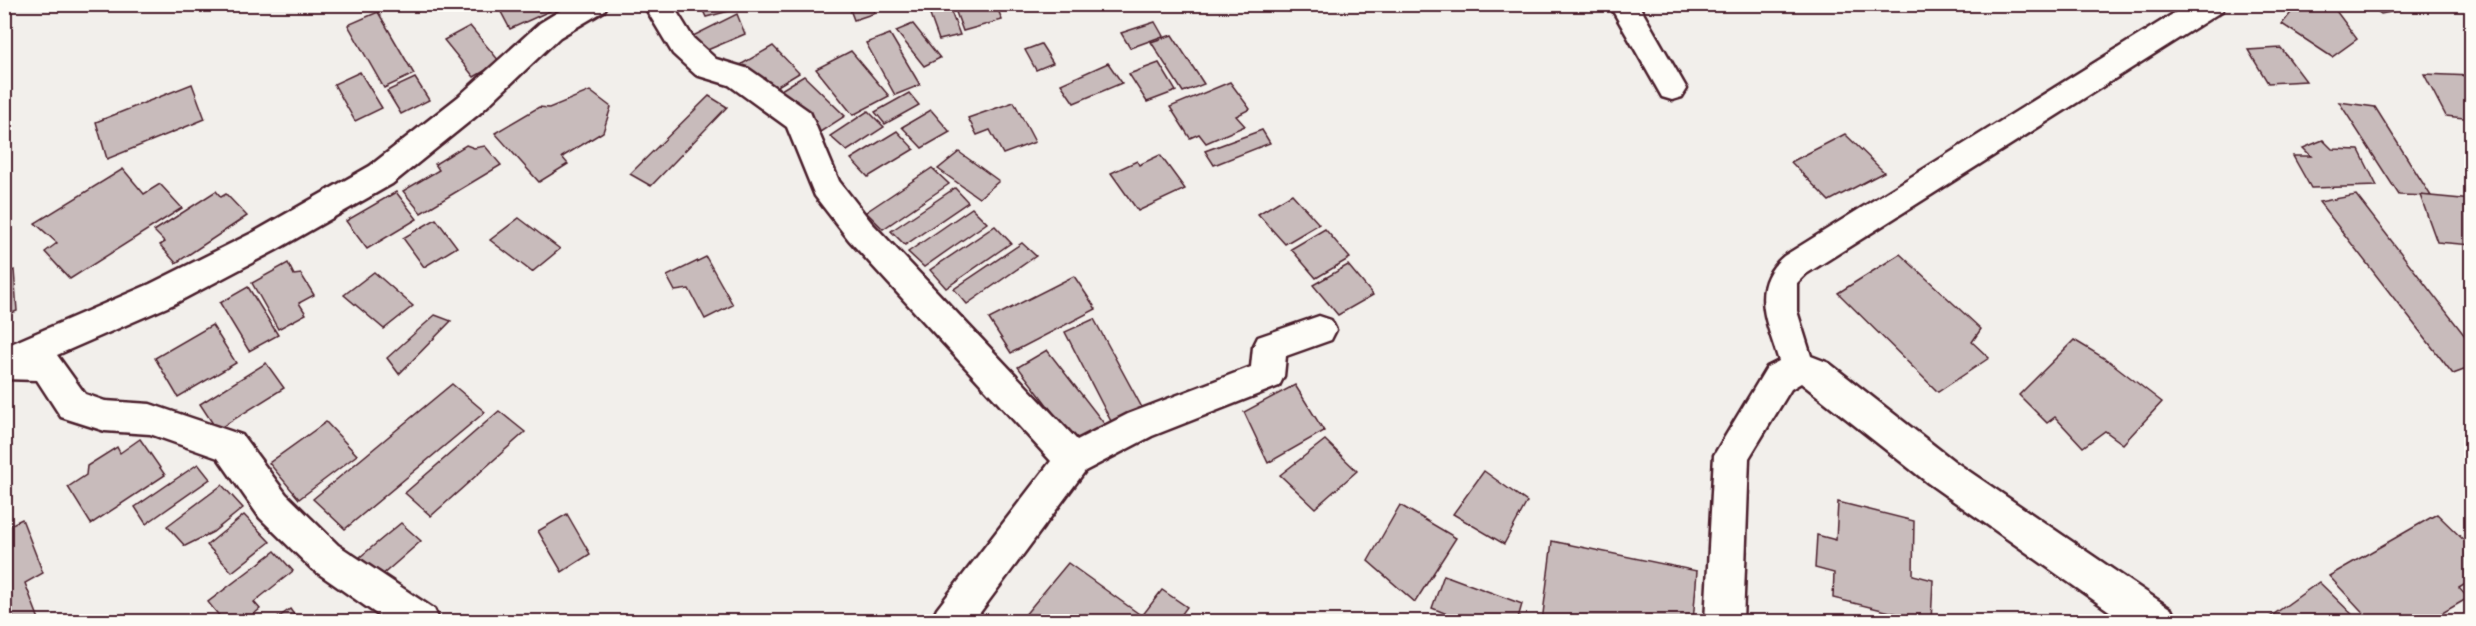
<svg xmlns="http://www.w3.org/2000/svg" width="2476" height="626" viewBox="0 0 2476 626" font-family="'Comic Neue',sans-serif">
  <rect width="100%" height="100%" fill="#f2efeb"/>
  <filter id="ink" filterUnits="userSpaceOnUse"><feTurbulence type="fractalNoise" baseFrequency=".0167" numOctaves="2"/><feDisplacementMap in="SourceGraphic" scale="12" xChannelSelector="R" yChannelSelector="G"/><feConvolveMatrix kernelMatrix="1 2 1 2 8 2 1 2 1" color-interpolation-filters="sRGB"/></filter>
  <g filter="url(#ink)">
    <g fill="#c8bbbb" stroke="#4a1f2b" stroke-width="1.5">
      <path d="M513 4H565L510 29 500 10Z"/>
      <path d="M700 4H727L729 11 706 17Z"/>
      <path d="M848 4H871L875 13 854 20Z"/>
      <path d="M926 4H948L960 35 939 40Z"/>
      <path d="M953 4H996L1002 20 963 31Z"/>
      <path d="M2298 4H2331L2357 39 2332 57 2282 24Z"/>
      <path d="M2367 4H2425L2426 5 2381 14Z"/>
      <path d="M378 12 414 74 384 88 348 25Z"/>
      <path d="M737 14 745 34 705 51 693 36Z"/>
      <path d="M1155 22 1163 36 1130 48 1121 33Z"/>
      <path d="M913 24 940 58 924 66 896 31Z"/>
      <path d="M470 26 500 62 474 77 444 40Z"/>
      <path d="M890 34 920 85 895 95 866 43Z"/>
      <path d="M1172 35 1204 84 1183 92 1151 42Z"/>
      <path d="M1041 44 1053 63 1036 70 1025 50Z"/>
      <path d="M773 46 799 73 763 95 752 82 736 91 721 76Z"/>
      <path d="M2281 48 2306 81 2268 83 2248 50Z"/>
      <path d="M851 51 889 96 853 115 816 69Z"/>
      <path d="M1108 63 1122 83 1074 103 1061 84Z"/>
      <path d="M1159 63 1176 91 1147 102 1129 74Z"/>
      <path d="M360 72 382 108 355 121 334 84Z"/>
      <path d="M2424 74 2472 76V119L2446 116Z"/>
      <path d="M804 76 845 116 817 134 776 93Z"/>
      <path d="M415 78 429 100 401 114 387 91Z"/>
      <path d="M1230 82 1250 109 1236 116 1245 126 1206 143 1199 134 1190 138 1170 107Z"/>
      <path d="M192 84 205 119 107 159 96 122Z"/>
      <path d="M590 91 611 107 603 132 562 157 568 164 539 182 495 133 539 107 549 108Z"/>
      <path d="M909 93 919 105 885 124 875 112Z"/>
      <path d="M709 96 727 107 651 186 630 174Z"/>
      <path d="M1014 102 1035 142 1003 154 990 130 977 135 968 118Z"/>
      <path d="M2339 102 2375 107 2431 196 2399 195Z"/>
      <path d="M931 110 950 132 922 148 902 127Z"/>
      <path d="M868 111 884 127 847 151 830 136Z"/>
      <path d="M1262 130 1270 143 1214 165 1205 151Z"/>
      <path d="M897 131 914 149 868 177 851 159Z"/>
      <path d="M1845 134 1884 172 1829 201 1791 162Z"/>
      <path d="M2323 140 2332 149 2359 150 2377 186 2311 188 2293 156H2311L2303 148Z"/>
      <path d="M466 145 474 148 485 146 501 165 421 213 403 191 439 170 435 164Z"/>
      <path d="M959 152 999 181 979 198 938 169Z"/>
      <path d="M1160 155 1185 189 1138 211 1111 173 1137 161 1139 165Z"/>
      <path d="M932 168 949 184 883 229 866 212Z"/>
      <path d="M123 169 144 194 160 184 182 208 70 279 45 252 57 243 35 223Z"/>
      <path d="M955 188 968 202 905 245 891 231Z"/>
      <path d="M216 191 221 197 226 194 247 216 176 263 160 245 165 242 154 231Z"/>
      <path d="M396 192 417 219 367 249 346 221Z"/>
      <path d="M1292 194 1319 224 1285 244 1258 214Z"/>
      <path d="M2356 195 2472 345V367L2453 374 2319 202Z"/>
      <path d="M2420 195 2472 200V245L2437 242Z"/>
      <path d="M972 208 987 223 924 267 908 252Z"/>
      <path d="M519 218 560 249 532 272 490 240Z"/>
      <path d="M436 219 457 247 424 267 403 238Z"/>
      <path d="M995 226 1011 243 946 288 930 270Z"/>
      <path d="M1325 229 1350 258 1316 278 1291 249Z"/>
      <path d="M1022 243 1036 256 967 304 954 289Z"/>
      <path d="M1900 254 1981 329 1972 342 1989 358 1938 392 1838 293Z"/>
      <path d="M706 257 733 305 705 319 689 289 675 291 667 276Z"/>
      <path d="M288 263 294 275 301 274 314 295 299 303 306 314 278 329 252 283Z"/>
      <path d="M1348 265 1373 295 1338 315 1313 285Z"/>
      <path d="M14 270 17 311 4 316V274Z"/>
      <path d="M374 272 413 306 384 329 344 295Z"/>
      <path d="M1074 276 1096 309 1011 353 989 319Z"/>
      <path d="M248 287 278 335 249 351 220 303Z"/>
      <path d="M435 315 451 321 399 374 387 358Z"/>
      <path d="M1094 319 1146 415 1115 429 1065 332Z"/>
      <path d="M212 325 236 363 178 397 155 358Z"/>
      <path d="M2074 340 2109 361 2162 402 2123 444 2105 431 2083 447 2055 417 2047 423 2019 395Z"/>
      <path d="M1047 350 1106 426 1077 444 1018 367Z"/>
      <path d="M266 363 284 388 217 430 200 404Z"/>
      <path d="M452 384 485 412 345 529 313 499Z"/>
      <path d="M1295 385 1324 431 1268 463 1244 412Z"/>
      <path d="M499 411 525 432 431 516 405 493Z"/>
      <path d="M326 422 357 455 299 499 269 463Z"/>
      <path d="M140 439 165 475 91 524 68 487 86 475 87 466 117 447 120 453Z"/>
      <path d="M1325 440 1357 471 1315 508 1280 475Z"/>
      <path d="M198 464 210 479 146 524 135 507Z"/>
      <path d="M1484 471 1527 502 1504 544 1453 514Z"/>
      <path d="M222 485 243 508 213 532 185 546 167 526Z"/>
      <path d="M1838 502 1914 521 1913 575 1933 580 1931 622 1833 598 1834 573 1815 568 1817 535 1836 540Z"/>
      <path d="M1400 505 1456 538 1415 602 1368 561Z"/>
      <path d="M567 514 590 554 562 572 538 531Z"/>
      <path d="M2437 514 2472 548V580L2459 588 2468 598 2427 622H2372L2329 576Z"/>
      <path d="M244 515 270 542 232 572 207 545Z"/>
      <path d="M22 519 43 573 25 583 40 622H4V528Z"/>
      <path d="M401 523 421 541 381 576 360 557Z"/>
      <path d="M1552 541 1697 571 1693 622H1542Z"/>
      <path d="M275 551 293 571 254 602 260 609 244 622H224L208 602Z"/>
      <path d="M1068 563 1142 616 1162 590 1187 607 1176 622H1019Z"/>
      <path d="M1444 575 1522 604 1517 622H1467L1432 608Z"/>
      <path d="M2319 582 2360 622H2263Z"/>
      <path d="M290 609 299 622H272Z"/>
    </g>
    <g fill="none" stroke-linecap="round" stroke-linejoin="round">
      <defs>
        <g id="minor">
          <path d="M571 4H608L604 11 560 37 480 113 392 184 276 250 174 304 57 355 85 394 105 401 150 404 242 435 286 494 338 545 434 609 440 622H388L312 569 260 518 218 458 150 434 105 431 61 417 37 380 4 379V347L150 284 254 232 370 166 458 97 540 23Z"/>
          <path d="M643 4H672L693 38 716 59 749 69 810 112 839 181 871 222 1077 440 1128 414 1251 367 1253 347 1258 337 1319 316 1331 320 1336 330 1331 340 1286 356 1284 376 1279 386 1152 436 1085 471 973 622H931L937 609 1051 461 849 240 815 196 787 127 729 85 696 75 673 54Z"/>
          <path d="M1609 4H1638L1687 89 1682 97 1672 100 1662 97Z"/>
          <path d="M2189 4H2226L2222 11 1806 274 1797 283V311L1811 356 1829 363 1954 461 2171 609 2177 622H2125L1928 483 1801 383 1791 389 1749 458 1743 622H1705L1714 455 1767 367 1779 361C1767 322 1748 287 1784 256Z"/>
        </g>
      </defs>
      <use href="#minor" stroke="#4a1f2b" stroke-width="5"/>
      <use href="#minor" fill="#fdfcf7" fill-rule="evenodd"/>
    </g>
  </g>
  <rect width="2476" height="626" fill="none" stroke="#fdfcf7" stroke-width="24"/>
  <rect x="12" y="12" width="2452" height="602" fill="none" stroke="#4a1f2b" stroke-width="2" filter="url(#ink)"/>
</svg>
